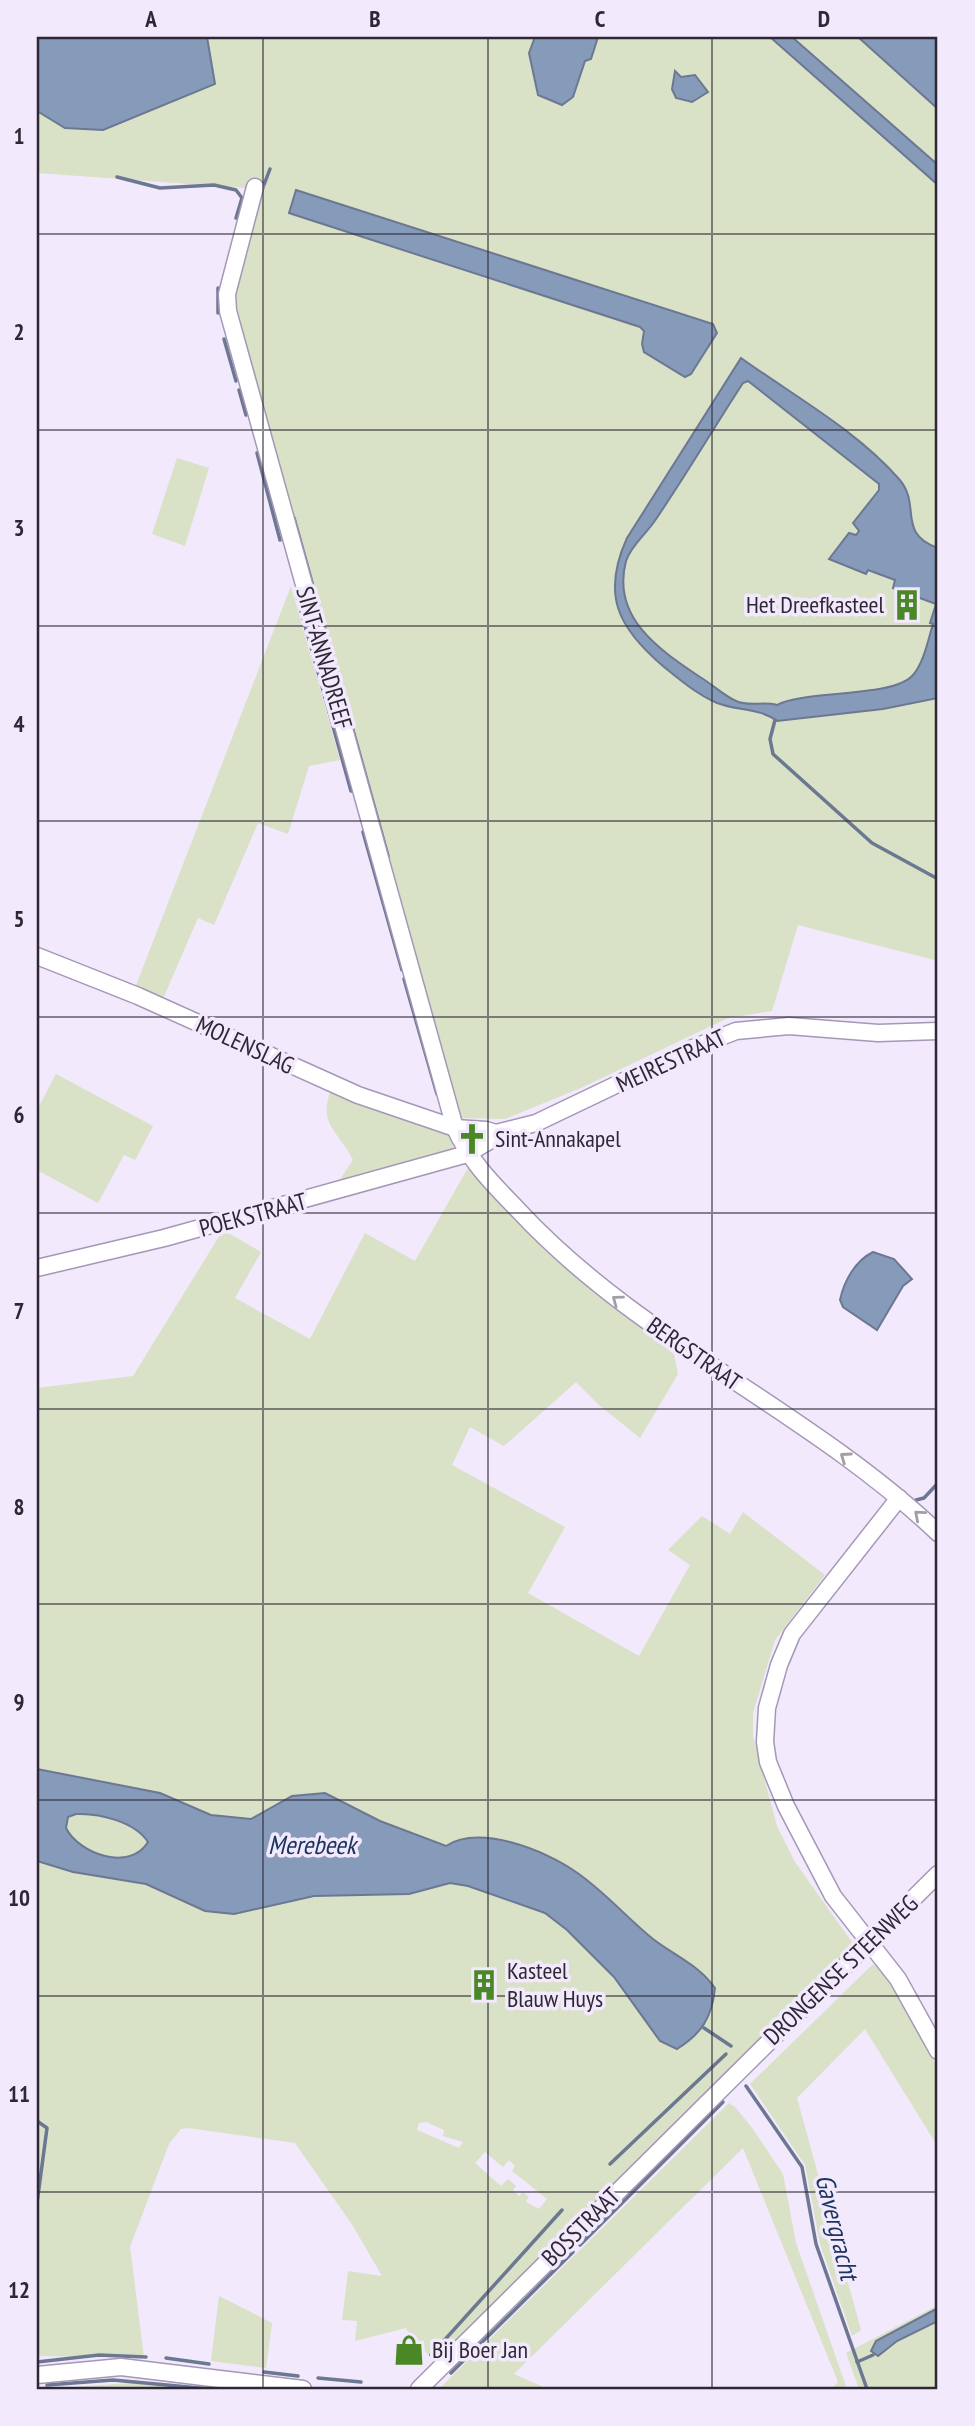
<svg xmlns="http://www.w3.org/2000/svg" width="975" height="2426" viewBox="0 0 975 2426" font-family="'PT Sans Narrow',sans-serif">
  <rect width="100%" height="100%" fill="#f2e9fd"/>
  <g fill="#d9e1c6" fill-rule="evenodd">
    <path d="M207 37H535L529 53 538 95 573 97 579 73 598 37H770L938 185V961L798 925 772 1011 728 1018 583 1087 505 1119 459 1118 229 294 259 189 37 173V111L65 128 103 130 215 84Z"/>
    <path d="M792 37H858L938 109V165Z"/>
    <path d="M177 458 209 468 185 546 152 534Z"/>
    <path d="M291 586 340 760 309 766 288 834 258 823 214 925 198 918 162 1001 135 988Z"/>
    <path d="M56 1074 153 1126 135 1160 124 1155 98 1203 37 1170V1110Z"/>
    <path d="M331 1090 439 1128 451 1138 453 1149 451 1153 337 1184 353 1160C340 1132 317 1125 331 1090Z"/>
    <path d="M469 1166 543 1249 674 1354 678 1374 640 1438 599 1405 576 1382 504 1446 470 1427 452 1465 565 1527 528 1593 639 1656 690 1565 668 1550 702 1516 730 1534 743 1512 825 1575 775 1640 753 1713V1736L777 1826 795 1862 854 1945 435 2362 424 2350 420 2353 406 2328 355 2341 357 2321 342 2320 348 2271 382 2276 353 2226 295 2143 188 2128 181 2129 169 2144 130 2247 144 2358 37 2356V1388L133 1376 223 1230 261 1252 235 1298 310 1339 365 1233 415 1261ZM426 2122 444 2130 443 2136 463 2142 459 2148 417 2130 419 2123ZM485 2152 503 2167 509 2160 515 2166 512 2171 547 2199 539 2209 526 2202 529 2197 523 2192 519 2196 513 2190 516 2186 508 2179 501 2186 475 2163Z"/>
    <path d="M873 1964 889 1979 938 2068V2147L865 2029 797 2098 861 2330 852 2336 820 2244 805 2165 750 2084Z"/>
    <path d="M729 2103 735 2107 753 2129 783 2174 796 2243 847 2389H832L838 2382 743 2148 514 2374 548 2389H439Z"/>
    <path d="M219 2296 272 2323 266 2368 211 2361Z"/>
    <path d="M938 2305V2389H859L846 2353Z"/>
    <path d="M144 2382 201 2389H48Z"/>
  </g>
  <g fill="#869aba" stroke="#6c7892" stroke-width="2" fill-rule="evenodd">
    <path d="M37 37H207L215 84 103 130 65 128 37 111Z"/>
    <path d="M535 37H598L591 59 585 61 573 97 562 105 538 95 529 53Z"/>
    <path d="M770 37H792L938 165V185Z"/>
    <path d="M858 37H938V109Z"/>
    <path d="M675 71 681 77 695 75 708 92 692 102 676 98 672 89Z"/>
    <path d="M296 190 713 324 717 333 691 374 685 377 644 352 642 344 644 331 640 327 289 213Z"/>
    <path d="M741 358C794 396 856 430 899 479 922 505 896 533 938 548V698L883 709 777 721C760 708 738 711 717 703 698 695 680 680 664 667 618 628 601 595 627 538ZM748 381 879 484V490L853 523 859 531 856 535 849 533 829 559 866 574 868 570 895 580 893 588 936 604 930 623 933 624C928 640 924 662 913 675 894 698 803 690 777 705 763 701 749 707 736 701 723 695 712 684 700 677 660 650 611 618 626 561 631 546 645 535 654 522 685 477 713 429 743 383Z"/>
    <path d="M873 1252 894 1259 912 1279 903 1286 877 1330 843 1307 840 1300C844 1281 855 1261 873 1252Z"/>
    <path d="M37 1769 160 1793 211 1815 251 1819 292 1796 325 1793 380 1821 446 1846C479 1824 545 1850 576 1872 604 1891 627 1918 653 1939 675 1956 699 1965 715 1988 712 2018 701 2034 677 2049L660 2041 614 1977 567 1930 545 1913 468 1886 450 1883 409 1894 314 1896 234 1914 205 1911 146 1884 73 1872 37 1861ZM76 1814C100 1813 135 1822 148 1842 130 1872 79 1854 66 1828L68 1817Z"/>
    <path d="M938 2308V2321L897 2341 878 2356 871 2351 876 2341Z"/>
  </g>
  <g fill="none" stroke-linecap="round" stroke-linejoin="round">
    <g stroke="#6c7892" stroke-width="3.5">
      <path d="M117 177 160 188 214 185 236 190 242 198 236 218"/>
      <path d="M262 190 270 169"/>
      <path d="M218 288V313"/>
      <path d="M224 339 236 381"/>
      <path d="M239 390 246 415"/>
      <path d="M257 453 280 540"/>
      <path d="M294 518 388 856"/>
      <path d="M296 593 351 791"/>
      <path d="M775 720 770 739 773 754 872 843 938 879"/>
      <path d="M363 832 402 970"/>
      <path d="M404 979 437 1094"/>
      <path d="M916 1500 924 1498 938 1483"/>
      <path d="M704 2028 731 2046"/>
      <path d="M746 2086 802 2167 816 2244 867 2389"/>
      <path d="M37 2121 47 2128 37 2203"/>
      <path d="M610 2164 726 2054"/>
      <path d="M580 2245 723 2102"/>
      <path d="M431 2355 562 2210"/>
      <path d="M166 2358 209 2364"/>
      <path d="M37 2362 99 2355 146 2357"/>
      <path d="M857 2362 873 2355"/>
      <path d="M264 2372 298 2376"/>
      <path d="M451 2373 573 2252"/>
      <path d="M318 2378 361 2382"/>
      <path d="M47 2385 113 2380 210 2389"/>
    </g>
    <defs>
      <g id="minor">
        <path d="M255 187 227 294 228 311 455 1128C470 1162 494 1185 519 1211 641 1342 810 1411 938 1533"/>
        <path d="M37 956 138 996 358 1095 455 1128 486 1130 496 1133 536 1123 693 1048 736 1031 789 1026 878 1033 938 1031"/>
        <path d="M37 1268 164 1238 467 1154 489 1141 496 1133"/>
        <path d="M899 1498 792 1634 779 1665 767 1708 765 1742 768 1762 786 1806 833 1896 898 1979 938 2051"/>
        <path d="M37 2375 121 2367 303 2389"/>
        <path d="M419 2389 938 1874"/>
      </g>
    </defs>
    <use href="#minor" stroke="#a597b6" stroke-width="19"/>
    <use href="#minor" stroke="#fff" stroke-width="16"/>
  </g>
  <defs><path id="oneway-chevron" d="M-2-3.5L2.5 0L-2 3.5" fill="none" stroke-width="1.6" stroke-linecap="round" stroke-linejoin="round" transform="scale(1.75)"/></defs>
  <g stroke="#a19ea4">
    <use href="#oneway-chevron" transform="translate(617 1300) rotate(-143)"/>
    <use href="#oneway-chevron" transform="translate(845 1457) rotate(-145)"/>
    <use href="#oneway-chevron" transform="translate(919 1515) rotate(-139)"/>
  </g>
  <path fill="none" stroke="#2e2834" stroke-width="2" stroke-opacity="0.55" d="M263 37V2389M488 37V2389M712 37V2389M37 234H938M37 430H938M37 626H938M37 821H938M37 1017H938M37 1213H938M37 1409H938M37 1604H938M37 1800H938M37 1996H938M37 2192H938"/>
  <defs>
    <symbol id="building-bare" viewBox="-9 -9 18 18"><path d="M-4-6H4V6H1V3H-1V6H-4ZM-2.5-4.3h1.7v1.8h-1.7ZM.8-4.3h1.7v1.8H.8ZM-2.5-1h1.7V.8h-1.7ZM.8-1h1.7V.8H.8Z" fill="#4a8725" stroke="#f2e9fd" stroke-width="2.5" paint-order="stroke"/></symbol>
    <symbol id="church-bare" viewBox="-9 -9 18 18"><path d="M-1.2-6h2.4v3.5h3.3v2.4h-3.3V6h-2.4V-.1h-3.3v-2.4h3.3Z" fill="#4a8725" stroke="#f2e9fd" stroke-width="2.5" paint-order="stroke"/></symbol>
    <symbol id="shop-bare" viewBox="-9 -9 18 18"><path d="M-5-2.5h2.3a2.7 3.5 0 0 1 5.4 0H5L5.5 6h-11ZM-1.5-2.5h3a1.5 2.3 0 0 0-3 0Z" fill="#4a8725" stroke="#f2e9fd" stroke-width="2.5" paint-order="stroke"/></symbol>
  </defs>
  <g fill-rule="evenodd">
    <use href="#building-bare" x="885" y="583" width="44" height="44"/>
    <use href="#church-bare" x="450" y="1117" width="44" height="44"/>
    <use href="#building-bare" x="462" y="1963" width="44" height="44"/>
    <use href="#shop-bare" x="387" y="2328" width="44" height="44"/>
  </g>
  <g text-anchor="middle" stroke-width="7" stroke-linejoin="round" paint-order="stroke">
    <g font-size="24" fill="#2e2834" stroke="#f2e9fd" text-anchor="start">
      <text x="884" y="613" text-anchor="end">Het Dreefkasteel</text>
      <text x="495" y="1147">Sint-Annakapel</text>
      <text x="507" y="1979">Kasteel<tspan x="507" dy="28">Blauw Huys</tspan></text>
      <text x="432" y="2358">Bij Boer Jan</text>
    </g>
    <g font-size="24" fill="#2e2834" stroke="#f2e9fd">
      <text transform="translate(324 658) rotate(74)" y="8">SINT-ANNADREEF</text>
      <text transform="translate(245 1045) rotate(25)" y="8">MOLENSLAG</text>
      <text transform="translate(671 1061) rotate(-25)" y="8">MEIRESTRAAT</text>
      <text transform="translate(253 1215) rotate(-15)" y="8">POEKSTRAAT</text>
      <text transform="translate(694 1354) rotate(35)" y="8">BERGSTRAAT</text>
      <text transform="translate(841 1970) rotate(-44)" y="8">DRONGENSE STEENWEG</text>
      <text transform="translate(581 2227) rotate(-45)" y="8">BOSSTRAAT</text>
    </g>
    <g font-size="26" font-style="italic" fill="#1b3560" stroke="#f2e9fd">
      <text x="312" y="1854">Merebeek</text>
      <text transform="translate(837 2227) rotate(76)" y="9">Gavergracht</text>
    </g>
  </g>
  <rect width="975" height="2426" fill="none" stroke="#f2e9fd" stroke-width="77"/>
  <rect x="38" y="38" width="898" height="2350" fill="none" stroke="#2e2834" stroke-width="2.5"/>
  <g font-size="23" text-anchor="middle" font-weight="bold" fill="#2e2834">
    <text x="151" y="27">A</text>
    <text x="375" y="27">B</text>
    <text x="600" y="27">C</text>
    <text x="824" y="27">D</text>
    <text x="19" y="144">1</text>
    <text x="19" y="340">2</text>
    <text x="19" y="536">3</text>
    <text x="19" y="732">4</text>
    <text x="19" y="927">5</text>
    <text x="19" y="1123">6</text>
    <text x="19" y="1319">7</text>
    <text x="19" y="1515">8</text>
    <text x="19" y="1710">9</text>
    <text x="19" y="1906">10</text>
    <text x="19" y="2102">11</text>
    <text x="19" y="2298">12</text>
  </g>
</svg>
